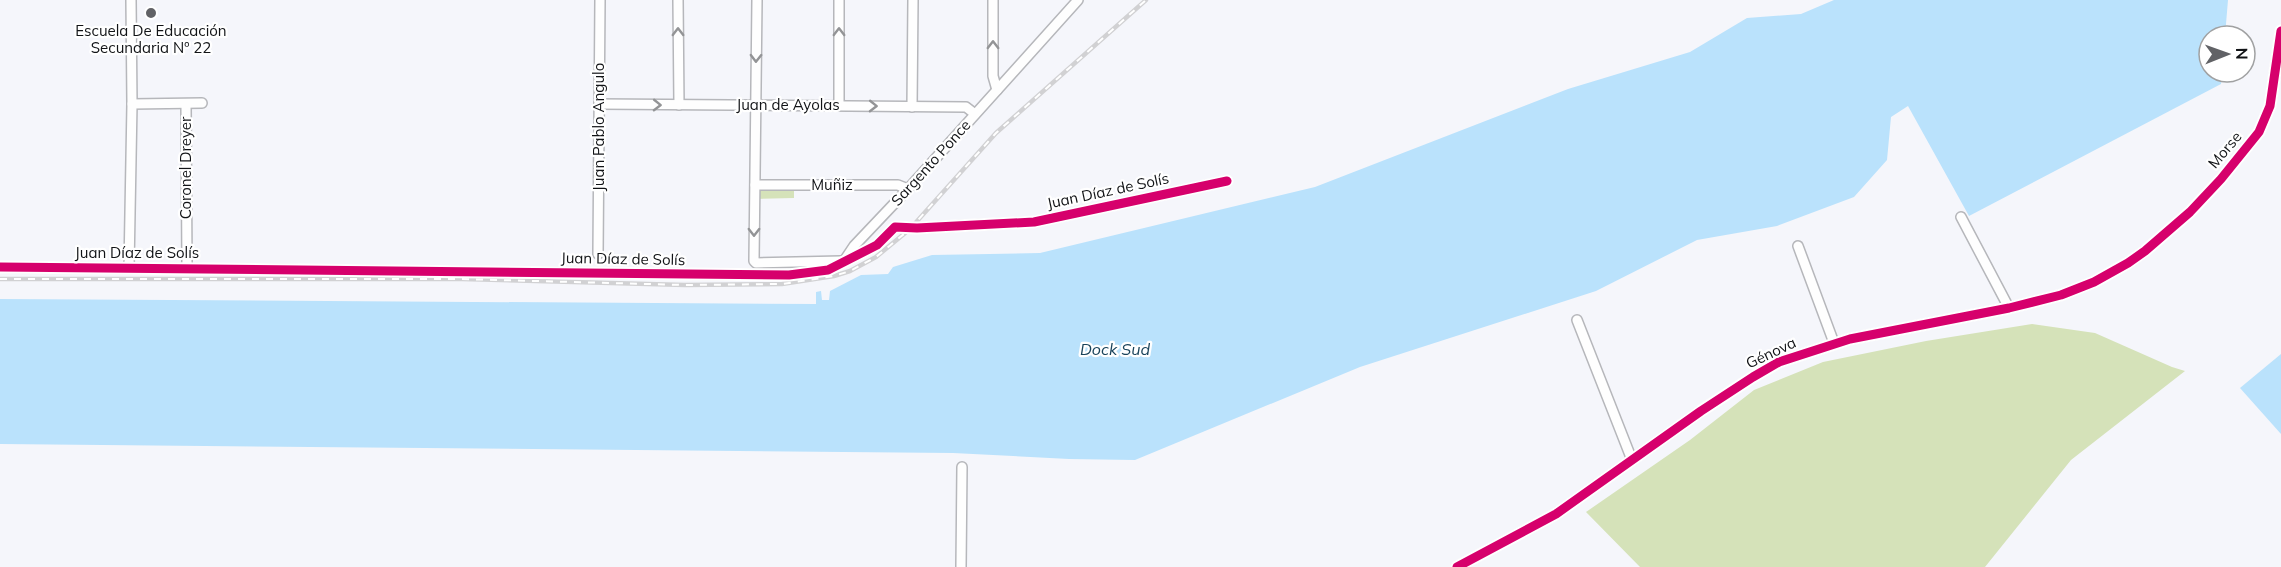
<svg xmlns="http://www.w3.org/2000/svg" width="2281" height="567" viewBox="0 0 2281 567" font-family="Mulish,sans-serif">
  <rect width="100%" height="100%" fill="#f5f6fb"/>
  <g fill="#d5e2b9">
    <path d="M755 185H794V198L754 199Z"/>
    <path d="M2032 324 2095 333 2172 367 2185 371 2071 460 1985 567H1640L1586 512 1690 440 1754 390 1823 362 1926 341Z"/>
  </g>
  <g fill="#bae2fc">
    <path d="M1834 0H2228L2225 36H2209V72H2222L2221 84 1969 216 1908 106 1891 117 1887 160 1854 197 1777 226 1697 240 1596 291 1360 367 1135 460 1069 459 953 453 0 444V299L816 304V292L821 291 822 300H829L830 291 861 275 888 274 893 267 932 255 1040 253 1315 187 1568 89 1690 52 1747 18 1801 14Z"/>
    <path d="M2281 354V434L2240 388Z"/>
  </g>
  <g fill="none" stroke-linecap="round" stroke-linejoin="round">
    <defs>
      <g id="minor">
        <path d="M678 0 679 105"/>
        <path d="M757 0 754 261 756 263 841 261"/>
        <path d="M993 0V76L997 90"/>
        <path d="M132 104 202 103"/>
        <path d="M186 104 187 268"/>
        <path d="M599 104 966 107 975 114"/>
        <path d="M839 105V0"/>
        <path d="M912 107 913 0"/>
        <path d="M755 185H898L908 189"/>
        <path d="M1961 217 2009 308"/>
        <path d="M1798 246 1834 343"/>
        <path d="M598 254 600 0"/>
        <path d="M844 261 854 246 908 189 1078 0"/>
        <path d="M0 267 789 275 828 270 877 245 895 227 917 228 1034 222 1227 181"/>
        <path d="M129 268 132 104 131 0"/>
        <path d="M1577 320 1632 460"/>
        <path d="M961 567 962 467"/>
        <path d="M1457 567 1556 514 1701 411 1753 377 1779 362 1850 339 2009 308 2061 295 2094 282 2128 263 2145 251 2190 212 2221 179 2259 132 2270 106 2281 31"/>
      </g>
    </defs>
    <use href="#minor" stroke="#b6b7bb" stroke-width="12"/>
    <use href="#minor" stroke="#fefefe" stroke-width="9"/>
    <defs>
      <path id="rail" d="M0 279H462L685 285 782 284 834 276 850 271 876 257 910 229 996 133 1146 0"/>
    </defs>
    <use href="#rail" stroke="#d1d1d3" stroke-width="4.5"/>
    <use href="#rail" stroke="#fff" stroke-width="2" stroke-dasharray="7" stroke-linecap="butt"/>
    <defs>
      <g id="cycleway">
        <path d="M0 267 789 275 828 270 877 245 895 227 917 228 1034 222 1227 181"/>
        <path d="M1457 567 1556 514 1701 411 1753 377 1779 362 1850 339 2009 308 2061 295 2094 282 2128 263 2145 251 2190 212 2221 179 2259 132 2270 106 2281 31"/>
      </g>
    </defs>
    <use href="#cycleway" stroke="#fff" stroke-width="13"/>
    <use href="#cycleway" stroke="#d6006c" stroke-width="9"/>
  </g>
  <defs><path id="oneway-chevron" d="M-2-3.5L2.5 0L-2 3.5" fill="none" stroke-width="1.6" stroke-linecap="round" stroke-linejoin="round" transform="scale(1.5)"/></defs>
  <g stroke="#939496">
    <use href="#oneway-chevron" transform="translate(678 32) rotate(-90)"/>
    <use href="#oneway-chevron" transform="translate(839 32) rotate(-90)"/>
    <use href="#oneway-chevron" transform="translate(993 45) rotate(-90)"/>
    <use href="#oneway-chevron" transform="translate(756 58) rotate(91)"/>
    <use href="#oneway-chevron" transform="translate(657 105) rotate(1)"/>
    <use href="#oneway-chevron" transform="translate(873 106) rotate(1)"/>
    <use href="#oneway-chevron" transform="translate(754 232) rotate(90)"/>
  </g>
  <circle fill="#616266" stroke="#fff" stroke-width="2" cx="151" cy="13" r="6"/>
  <g text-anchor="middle" stroke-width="4.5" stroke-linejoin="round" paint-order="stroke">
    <g font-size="15" fill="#111316" stroke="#fff">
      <text x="151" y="36">Escuela De Educación<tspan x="151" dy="17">Secundaria Nº 22</tspan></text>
    </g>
    <g font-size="15" fill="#111316" stroke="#fff">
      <text x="788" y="110">Juan de Ayolas</text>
      <text transform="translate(599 127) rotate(-90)" y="5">Juan Pablo Angulo</text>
      <text transform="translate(2225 150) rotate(-50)" y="5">Morse</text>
      <text transform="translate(931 163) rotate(-48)" y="5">Sargento Ponce</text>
      <text transform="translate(186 168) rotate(-90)" y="5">Coronel Dreyer</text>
      <text x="832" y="190">Muñiz</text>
      <text transform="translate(1108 191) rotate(-12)" y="5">Juan Díaz de Solís</text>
      <text x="137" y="258">Juan Díaz de Solís</text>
      <text transform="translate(623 259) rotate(1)" y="5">Juan Díaz de Solís</text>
      <text transform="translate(1771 353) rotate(-25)" y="5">Génova</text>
    </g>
    <g font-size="16" font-style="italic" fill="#19435b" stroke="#fff">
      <text x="1115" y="355">Dock Sud</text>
    </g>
  </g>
  <g transform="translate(2227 54) rotate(89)"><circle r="28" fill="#ffffff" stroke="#a0a1a2" stroke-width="1.5"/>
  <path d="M0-4.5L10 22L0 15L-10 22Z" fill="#616266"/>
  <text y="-9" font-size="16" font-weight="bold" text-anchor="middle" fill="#111316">N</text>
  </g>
</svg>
